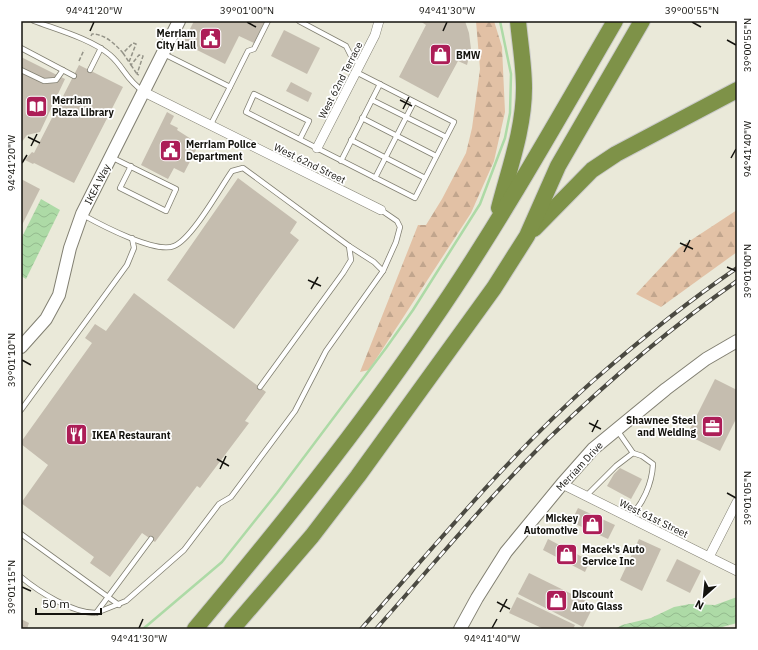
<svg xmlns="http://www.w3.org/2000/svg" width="758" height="650" viewBox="0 0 758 650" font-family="'IBM Plex Sans',sans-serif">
  <defs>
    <pattern id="forest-firs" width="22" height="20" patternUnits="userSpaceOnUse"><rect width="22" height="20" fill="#e2c1a5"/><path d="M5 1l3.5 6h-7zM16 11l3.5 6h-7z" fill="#c1a58d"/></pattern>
    <pattern id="water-waves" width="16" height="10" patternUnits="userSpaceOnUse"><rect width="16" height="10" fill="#addaa6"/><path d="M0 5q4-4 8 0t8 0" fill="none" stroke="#94ba8e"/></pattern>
  </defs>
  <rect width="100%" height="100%" fill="#eae9d9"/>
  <g fill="url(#forest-firs)">
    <path d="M476 21H494L502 47 505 112 494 161 471 213 369 370 360 372 418 225H426L442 199 466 153 472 128 480 69Z"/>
    <path d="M737 210V252L661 307 636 294 679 248Z"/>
  </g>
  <g fill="url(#water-waves)">
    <path d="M41 199 60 210 26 279 21 276V239Z"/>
    <path d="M737 597V623L715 629H615L622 625 651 618 674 607 690 604 715 605Z"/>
  </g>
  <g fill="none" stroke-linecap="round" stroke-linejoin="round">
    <path stroke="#addaa6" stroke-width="2.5" d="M143 629 222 562 277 493 386 348 413 310 480 204 505 138 510 113 511 74 500 21"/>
  </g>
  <g fill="#c5bdaf">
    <path d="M194 21H265L254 43 239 36 225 64 183 43Z"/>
    <path d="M420 21H465L469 33 471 49 467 65 458 61 438 98 399 77 426 25Z"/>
    <path d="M284 30 320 48 307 74 271 56Z"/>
    <path d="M21 57 65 79 40 132 27 135 21 143Z"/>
    <path d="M79 65 123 87 74 183 34 163 33 164 25 160 32 152 34 153Z"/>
    <path d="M291 82 312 93 308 102 286 91Z"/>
    <path d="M167 112 174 116 170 124 178 128 177 130 199 144 184 173 174 168 168 179 141 165Z"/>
    <path d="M238 178 297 222 290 233 299 240 234 329 167 280Z"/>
    <path d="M21 179 40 189 21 227Z"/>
    <path d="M134 293 266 392 245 421 249 423 200 488 197 486 155 542 142 533 110 577 90 563 94 557 21 503 48 465 21 444V442L92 343 85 338 95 324 106 331Z"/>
    <path d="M715 379 737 390V417L720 451 687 435Z"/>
    <path d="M620 468 642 479 631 499 607 486 614 474Z"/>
    <path d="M578 508 615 525 608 539 571 522Z"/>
    <path d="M548 539 590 561 585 572 543 550Z"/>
    <path d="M639 539 661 549 642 591 620 580Z"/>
    <path d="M677 559 701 571 690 593 666 581Z"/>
    <path d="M529 573 594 605 583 627 518 594Z"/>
    <path d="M517 597 575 625 573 629H544L509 613Z"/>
    <path d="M21 619 29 623 27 629H21Z"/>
  </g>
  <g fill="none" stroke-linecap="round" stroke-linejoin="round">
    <defs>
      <g id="lane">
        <path d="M34 21C58 30 91 39 110 55 124 67 126 80 143 91"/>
        <path d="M299 21 346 46 353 60 361 63"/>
        <path d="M21 48 74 76"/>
        <path d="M164 54 230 87 248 51 254 49 268 21"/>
        <path d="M21 70 44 81 56 80 63 70"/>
        <path d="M90 70 101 48"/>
        <path d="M372 100 446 137"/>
        <path d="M362 118 436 156"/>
        <path d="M210 126 230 87"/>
        <path d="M300 139 309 121 254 94 246 112C302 140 358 169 415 198L454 122 356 72"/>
        <path d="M351 140 425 178"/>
        <path d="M111 157 176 189 166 211 120 188 131 166"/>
        <path d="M341 161 380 84"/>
        <path d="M375 178 414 102"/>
        <path d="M83 215C101 225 156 254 174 246 192 239 220 188 232 171L243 168 349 246 374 262 383 271"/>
        <path d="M260 387 343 273 351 260 349 246"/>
        <path d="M21 410 127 265 134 248 132 238"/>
        <path d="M617 430 633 453"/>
        <path d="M586 496 616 466 633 453 642 456 653 464C652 484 643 504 629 518"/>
        <path d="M21 534 119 605"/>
        <path d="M21 577C39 592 72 613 96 613L151 539"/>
        <path d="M96 613 126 601 184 550 219 504 231 497 295 411 326 351 383 271 396 242 400 227 397 221 381 210"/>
      </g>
      <g id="street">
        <path d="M144 92 381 210"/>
        <path d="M317 148 375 35 379 21"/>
        <path d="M562 484 737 571"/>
        <path d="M709 557 737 502"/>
      </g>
      <g id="secondary">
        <path d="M21 347 46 319 59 295 70 248 82 214 179 21"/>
        <path d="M460 629 477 598 506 552 562 484 593 449 666 389 706 359 737 341"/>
      </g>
      <g id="highway">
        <path d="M499 208C509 169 524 129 524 88 524 66 520 43 518 21"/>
        <path d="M534 229 592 170 616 154 737 90"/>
        <path d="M195 629C277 531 357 432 429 326 497 228 555 124 615 21"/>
        <path d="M232 629 312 536 358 476 494 288 527 236 558 166 642 21"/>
      </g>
    </defs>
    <use href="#lane" stroke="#817f71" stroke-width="6"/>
    <use href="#street" stroke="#817f71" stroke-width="10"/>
    <use href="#secondary" stroke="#817f71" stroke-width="14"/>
    <use href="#highway" stroke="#cbcbca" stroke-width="18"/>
    <g stroke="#949388" stroke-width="1.5" stroke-dasharray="4 2" stroke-linecap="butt">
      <path d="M91 36 92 34C105 34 115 44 123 53L133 43 136 44 129 62 131 65 139 55 143 56 137 74 140 76"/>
      <path d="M123 53 129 62"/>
      <path d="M79 61 84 50"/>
      <path d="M131 65 137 74"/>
    </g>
    <use href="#lane" stroke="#fff" stroke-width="4.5"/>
    <use href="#street" stroke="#fff" stroke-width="9"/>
    <use href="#secondary" stroke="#fff" stroke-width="12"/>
    <use href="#highway" stroke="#7e9248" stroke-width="16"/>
    <defs>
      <g id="rail">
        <path d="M361 629C437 544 509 455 594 380 640 340 687 302 737 268"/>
        <path d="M376 629C433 565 488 498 549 438 608 381 670 328 737 281"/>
      </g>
    </defs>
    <use href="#rail" stroke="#4b4a42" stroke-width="4"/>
    <use href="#rail" stroke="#fff" stroke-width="2.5" stroke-dasharray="8" stroke-linecap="butt"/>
  </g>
  <path fill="none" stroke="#14130e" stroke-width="1.5" d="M247 22 256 27M692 22 701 27M90 31 94 22M443 31 447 22M727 40 736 45M400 100 412 106M403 109 409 97M28 137 40 143M31 146 37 134M731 158 736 149M22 163 27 155M680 243 693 249M684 252 690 240M727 267 736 271M308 280 321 286M311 289 318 277M22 360 31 365M589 423 601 429M592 432 598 420M217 459 229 466M220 469 226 456M727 493 736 498M22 587 31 591M497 602 510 609M500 612 507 599M139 628 143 619M492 628 497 619"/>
  <defs>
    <symbol id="civic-square" viewBox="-11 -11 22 22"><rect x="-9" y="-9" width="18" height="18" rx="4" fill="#ac1d57" stroke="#fff"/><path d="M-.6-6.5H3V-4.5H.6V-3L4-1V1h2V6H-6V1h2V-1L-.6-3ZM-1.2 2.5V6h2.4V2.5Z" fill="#fff"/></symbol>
    <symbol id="shop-square" viewBox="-11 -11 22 22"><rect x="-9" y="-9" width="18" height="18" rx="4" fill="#ac1d57" stroke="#fff"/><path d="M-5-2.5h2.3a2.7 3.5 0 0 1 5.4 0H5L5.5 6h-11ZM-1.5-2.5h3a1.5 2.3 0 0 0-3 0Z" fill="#fff"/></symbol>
    <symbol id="library-square" viewBox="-11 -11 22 22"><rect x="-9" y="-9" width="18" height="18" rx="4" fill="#ac1d57" stroke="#fff"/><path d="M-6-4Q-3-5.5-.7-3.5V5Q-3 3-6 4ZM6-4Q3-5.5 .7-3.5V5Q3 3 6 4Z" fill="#fff"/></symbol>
    <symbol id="office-square" viewBox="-11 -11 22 22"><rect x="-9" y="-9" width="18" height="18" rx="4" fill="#ac1d57" stroke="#fff"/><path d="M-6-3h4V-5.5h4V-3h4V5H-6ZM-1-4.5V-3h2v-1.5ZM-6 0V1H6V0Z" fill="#fff"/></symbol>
    <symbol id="restaurant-square" viewBox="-11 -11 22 22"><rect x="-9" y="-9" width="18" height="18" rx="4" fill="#ac1d57" stroke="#fff"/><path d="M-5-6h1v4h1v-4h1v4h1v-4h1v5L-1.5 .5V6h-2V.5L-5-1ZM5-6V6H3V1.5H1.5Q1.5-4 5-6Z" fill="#fff"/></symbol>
  </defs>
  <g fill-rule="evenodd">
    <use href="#civic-square" x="198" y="26" width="25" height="25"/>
    <use href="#shop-square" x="428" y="42" width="25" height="25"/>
    <use href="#library-square" x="24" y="94" width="25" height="25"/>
    <use href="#civic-square" x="158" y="138" width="25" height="25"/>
    <use href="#office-square" x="700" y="414" width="25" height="25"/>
    <use href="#restaurant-square" x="64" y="422" width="25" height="25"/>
    <use href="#shop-square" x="580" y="512" width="25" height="25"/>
    <use href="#shop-square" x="554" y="542" width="25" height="25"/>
    <use href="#shop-square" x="544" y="588" width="25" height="25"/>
  </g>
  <g text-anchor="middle" stroke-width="3.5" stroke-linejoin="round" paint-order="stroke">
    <g font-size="10" font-weight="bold" fill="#14130e" stroke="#fff" text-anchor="start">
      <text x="196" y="37" text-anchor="end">Merriam<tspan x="196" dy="12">City Hall</tspan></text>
      <text x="456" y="59">BMW</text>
      <text x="52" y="104">Merriam<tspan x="52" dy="12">Plaza Library</tspan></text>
      <text x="186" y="148">Merriam Police<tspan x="186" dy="12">Department</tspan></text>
      <text x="696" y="424" text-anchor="end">Shawnee Steel<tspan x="696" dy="12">and Welding</tspan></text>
      <text x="92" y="439">IKEA Restaurant</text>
      <text x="578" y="522" text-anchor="end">Mickey<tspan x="578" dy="12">Automotive</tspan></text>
      <text x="582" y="553">Macek's Auto<tspan x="582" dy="12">Service Inc</tspan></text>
      <text x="572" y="598">Discount<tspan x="572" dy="12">Auto Glass</tspan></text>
    </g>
    <g font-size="10" fill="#14130e" stroke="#fff">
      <text transform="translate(340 80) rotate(-63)" y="4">West 62nd Terrace</text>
      <text transform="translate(310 163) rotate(26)" y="4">West 62nd Street</text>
      <text transform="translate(97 184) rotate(-63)" y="4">IKEA Way</text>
      <text transform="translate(579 466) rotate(-47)" y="4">Merriam Drive</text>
      <text transform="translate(654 518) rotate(26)" y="4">West 61st Street</text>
    </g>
  </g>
  <rect width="758" height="650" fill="none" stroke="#ffffff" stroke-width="44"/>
  <g transform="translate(704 596) rotate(207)" stroke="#ffffff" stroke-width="3" paint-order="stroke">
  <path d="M0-3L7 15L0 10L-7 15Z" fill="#14130e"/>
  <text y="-6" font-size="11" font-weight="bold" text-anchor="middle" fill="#14130e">N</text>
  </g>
  <path d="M36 608v6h65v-6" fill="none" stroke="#14130e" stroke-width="2"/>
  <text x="42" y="608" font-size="12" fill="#14130e" stroke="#ffffff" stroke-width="3" paint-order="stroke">50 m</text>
  <rect x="22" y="22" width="714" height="606" fill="none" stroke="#14130e" stroke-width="1.5"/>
  <g font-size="10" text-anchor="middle" fill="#14130e">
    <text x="94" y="14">94°41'20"W</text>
    <text x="247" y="14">39°01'00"N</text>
    <text x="447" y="14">94°41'30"W</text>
    <text x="692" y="14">39°00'55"N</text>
    <text transform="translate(747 45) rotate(-90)" y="4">39°00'55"N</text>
    <text transform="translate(747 149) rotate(-90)" y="4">94°41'40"W</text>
    <text transform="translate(11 163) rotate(-90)" y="4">94°41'20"W</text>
    <text transform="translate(747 271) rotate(-90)" y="4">39°01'00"N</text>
    <text transform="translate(11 360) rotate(-90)" y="4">39°01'10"N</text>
    <text transform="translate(747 498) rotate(-90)" y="4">39°01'05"N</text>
    <text transform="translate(11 587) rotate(-90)" y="4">39°01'15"N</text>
    <text x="139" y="642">94°41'30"W</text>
    <text x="492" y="642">94°41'40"W</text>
  </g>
</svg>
